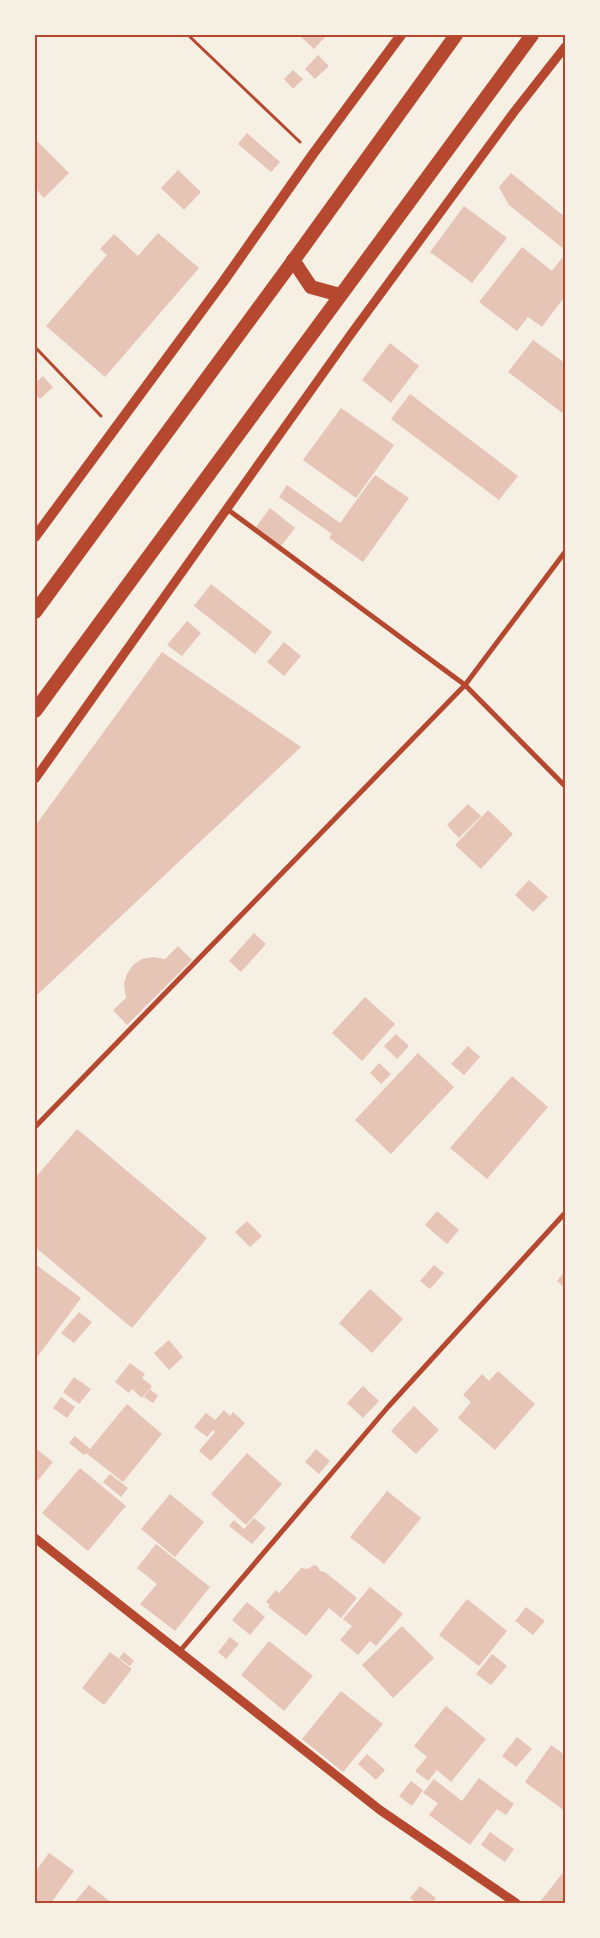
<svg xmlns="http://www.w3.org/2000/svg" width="600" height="1938" viewBox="0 0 600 1938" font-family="'Archivo Narrow',sans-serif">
  <rect width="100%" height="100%" fill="#f6efe4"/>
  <g fill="#e6c5b7">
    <path d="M299 35H327L314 49Z"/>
    <path d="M318 55 329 66 315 79 305 69Z"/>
    <path d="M293 70 303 79 293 89 284 79Z"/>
    <path d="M247 133 280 162 271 172 238 144Z"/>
    <path d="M35 139 69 173 44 198 35 188Z"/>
    <path d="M178 170 201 192 184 210 161 188Z"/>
    <path d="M511 173 565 217V250L509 205 499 187Z"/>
    <path d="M464 206 507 238 472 283 430 252Z"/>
    <path d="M158 233 199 268 105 377 46 326 107 255 100 249 114 234 138 256Z"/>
    <path d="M522 247 552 271 562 258 565 261V296L542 327 528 317 517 331 479 302Z"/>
    <path d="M533 340 565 363V415L508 372Z"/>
    <path d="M390 343 419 366 391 403 362 380Z"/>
    <path d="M43 376 53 387 40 399 35 394V383Z"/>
    <path d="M410 394 518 476 499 500 391 419Z"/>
    <path d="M341 408 394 445 356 498 303 460Z"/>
    <path d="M375 475 409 498 363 562 329 538 332 534 279 497 287 485 340 523Z"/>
    <path d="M270 508 295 528 281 546 256 527Z"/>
    <path d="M211 584 272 632 255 654 194 606Z"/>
    <path d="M187 621 201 633 182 656 167 645Z"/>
    <path d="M284 642 301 656 284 676 267 662Z"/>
    <path d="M162 652 301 747 35 997V826Z"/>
    <path d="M468 804 481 816 459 838 447 825Z"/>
    <path d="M488 810 513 834 481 869 455 845Z"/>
    <path d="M529 880 548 897 533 912 515 895Z"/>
    <path d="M254 933 266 944 241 972 229 961Z"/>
    <path d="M178 946 192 960 127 1025 113 1010 126 998 124 984 127 974 133 965 142 959 153 957 165 959Z"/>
    <path d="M365 997 395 1024 362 1061 332 1033Z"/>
    <path d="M396 1034 409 1046 397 1059 384 1046Z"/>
    <path d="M468 1046 480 1057 464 1075 451 1064Z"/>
    <path d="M418 1053 454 1087 391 1154 355 1120Z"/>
    <path d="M379 1063 391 1074 381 1084 370 1073Z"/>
    <path d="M512 1076 548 1107 487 1179 450 1148Z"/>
    <path d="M77 1129 207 1238 132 1328 35 1247V1178Z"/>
    <path d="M437 1211 459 1230 447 1244 425 1225Z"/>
    <path d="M247 1221 262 1236 250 1247 235 1232Z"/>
    <path d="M35 1264 81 1298 35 1360Z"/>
    <path d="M434 1265 444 1273 430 1289 420 1281Z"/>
    <path d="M565 1271V1288L557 1281Z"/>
    <path d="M370 1289 403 1319 372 1353 339 1323Z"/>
    <path d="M79 1312 92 1322 74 1343 61 1333Z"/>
    <path d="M169 1340 183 1357 169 1370 154 1353Z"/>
    <path d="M130 1363 145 1374 142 1378 152 1386 142 1398 132 1389 129 1393 115 1382Z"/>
    <path d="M498 1371 535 1404 495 1450 458 1418 471 1402 463 1395 482 1374 489 1381Z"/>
    <path d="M74 1377 91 1389 79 1404 63 1392Z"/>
    <path d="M363 1386 379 1401 363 1418 347 1403Z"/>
    <path d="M150 1389 158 1396 153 1403 144 1397Z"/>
    <path d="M61 1397 75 1407 67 1418 53 1408Z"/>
    <path d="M127 1404 162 1434 123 1482 86 1453 84 1455 69 1443 75 1436 90 1449Z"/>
    <path d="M414 1406 439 1430 416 1454 391 1431Z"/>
    <path d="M224 1410 230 1416 233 1412 245 1423 211 1461 199 1451 215 1432 213 1430 207 1437 194 1427 206 1413 215 1420Z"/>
    <path d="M35 1448 53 1462 35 1484Z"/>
    <path d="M316 1449 330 1461 319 1474 305 1462Z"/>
    <path d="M247 1453 282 1484 246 1525 211 1494Z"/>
    <path d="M80 1468 126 1506 88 1551 42 1513Z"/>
    <path d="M110 1474 128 1488 121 1497 103 1482Z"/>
    <path d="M387 1491 421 1518 384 1564 350 1537Z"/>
    <path d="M170 1494 204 1522 175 1557 141 1529Z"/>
    <path d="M254 1518 266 1528 252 1544 229 1526 234 1520 244 1529Z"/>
    <path d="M156 1544 210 1587 175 1631 140 1604 157 1584 137 1568Z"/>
    <path d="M315 1565 318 1567 320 1571 325 1572 357 1598 341 1618 329 1608 306 1636 268 1607 270 1605 266 1602 276 1590 279 1593 301 1568 307 1569Z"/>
    <path d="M370 1587 403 1614 376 1646 370 1641 358 1655 340 1640 352 1626 343 1619Z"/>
    <path d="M467 1599 507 1631 479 1666 439 1635Z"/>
    <path d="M247 1602 265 1617 250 1635 232 1620Z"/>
    <path d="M526 1607 545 1621 533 1635 515 1621Z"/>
    <path d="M402 1626 434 1658 393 1698 362 1665Z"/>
    <path d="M230 1637 239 1644 226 1659 218 1652Z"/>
    <path d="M269 1641 313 1676 284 1711 241 1675Z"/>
    <path d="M110 1652 132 1669 104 1705 82 1688Z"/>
    <path d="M124 1652 134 1661 130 1666 119 1658Z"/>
    <path d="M492 1654 507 1666 491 1685 476 1674Z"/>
    <path d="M341 1691 383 1724 343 1772 302 1739Z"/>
    <path d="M446 1706 486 1739 451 1782 437 1770 428 1781 415 1771 427 1757 414 1746Z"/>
    <path d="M517 1737 532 1749 516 1767 502 1756Z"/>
    <path d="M551 1745 565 1755V1811L525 1782Z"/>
    <path d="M367 1754 385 1770 376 1780 358 1764Z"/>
    <path d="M479 1778 514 1804 506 1815 497 1809 470 1845 429 1815 438 1803 423 1793 434 1779 462 1801Z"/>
    <path d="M411 1781 423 1790 412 1806 399 1796Z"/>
    <path d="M490 1832 514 1849 505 1862 481 1845Z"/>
    <path d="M49 1853 74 1871 51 1903H35V1872Z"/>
    <path d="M565 1870V1903H539Z"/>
    <path d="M89 1885 112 1903H74Z"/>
    <path d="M420 1886 436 1898 432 1903H417L410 1898Z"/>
  </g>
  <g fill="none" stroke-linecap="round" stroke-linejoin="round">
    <g stroke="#b5482f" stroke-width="3">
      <path d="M188 35 300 142"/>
      <path d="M35 347 101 416"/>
    </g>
    <g stroke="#b5482f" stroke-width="5">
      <path d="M227 509 465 685 565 786"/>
      <path d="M35 1127 465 685 565 552"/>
      <path d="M180 1651 388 1407 565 1213"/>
    </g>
    <g stroke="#b5482f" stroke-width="9">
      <path d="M35 779 351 334 514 112 565 47"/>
      <path d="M35 1538 380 1810 516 1903"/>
    </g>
    <path stroke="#b5482f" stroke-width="10" d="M35 537 223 282 313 154 401 35"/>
    <g stroke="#b5482f" stroke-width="14">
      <path d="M293 260 311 287 340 295"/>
      <path d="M35 612 301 250 456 35"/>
      <path d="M35 711 532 35"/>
    </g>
  </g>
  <rect width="600" height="1938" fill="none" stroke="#f6efe4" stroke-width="72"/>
  <rect x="36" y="36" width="528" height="1866" fill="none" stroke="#b5482f" stroke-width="2"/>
</svg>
